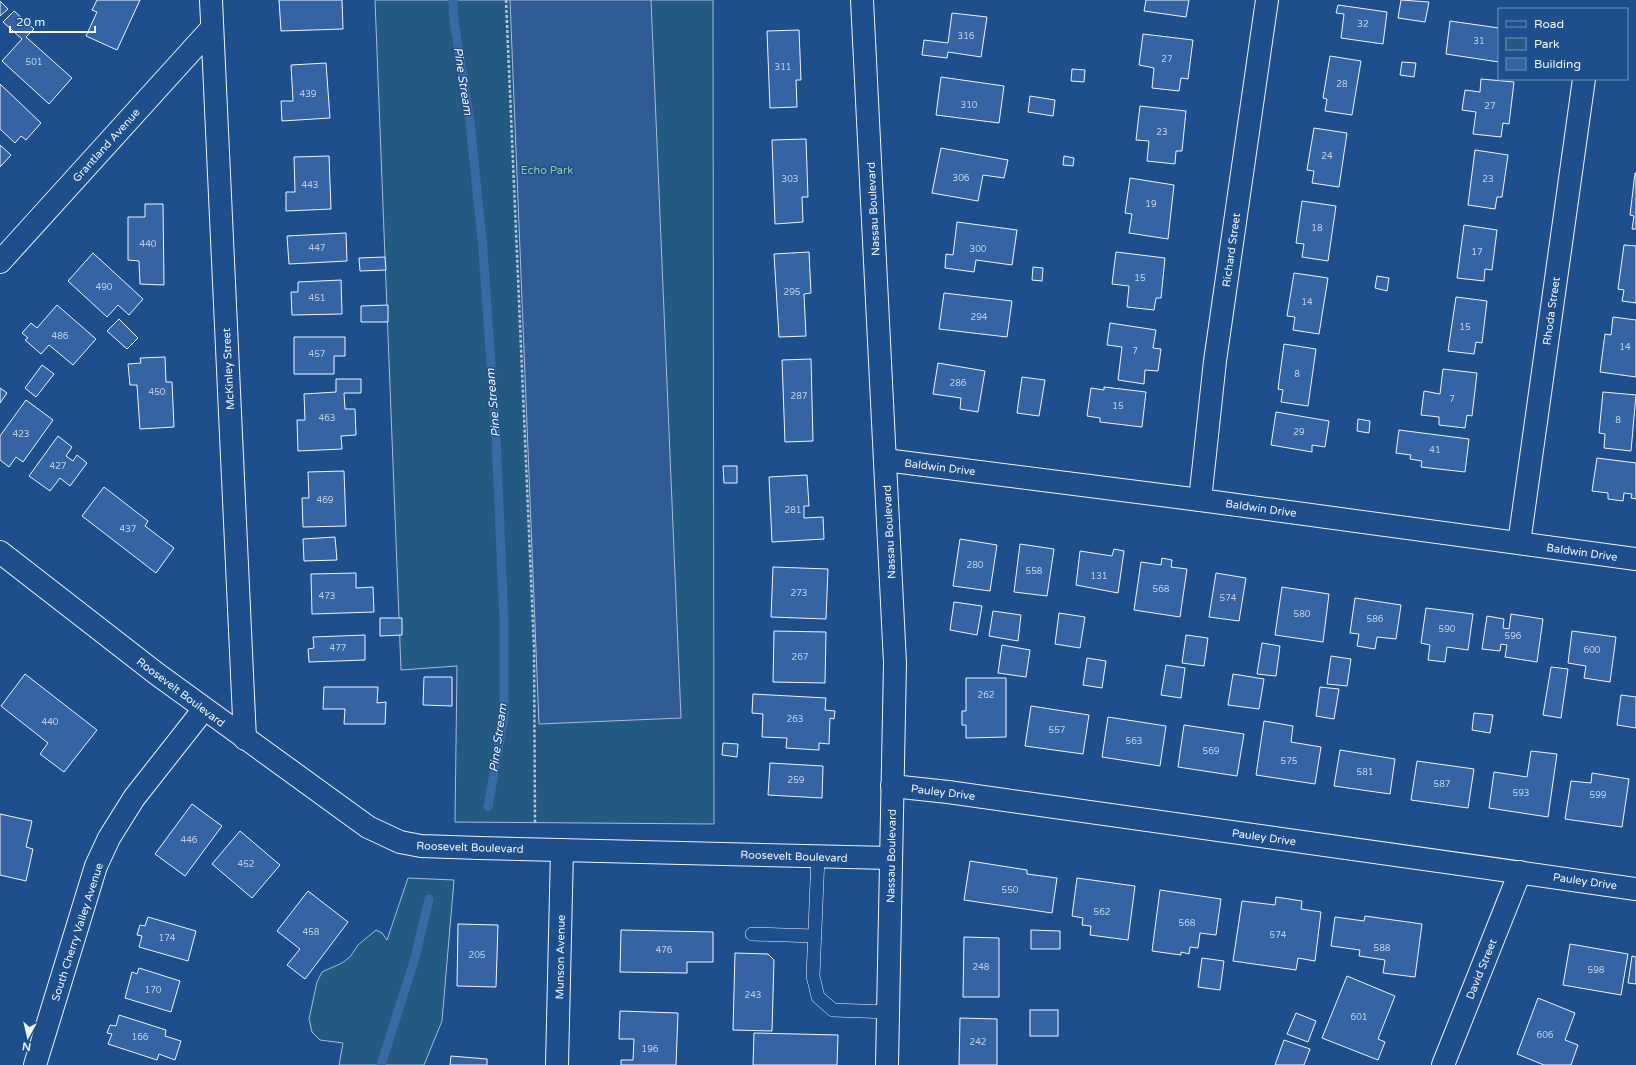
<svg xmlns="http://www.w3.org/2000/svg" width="1636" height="1065" viewBox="0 0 1636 1065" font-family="'Varela Round',sans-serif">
  <rect width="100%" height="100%" fill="#1f4e8c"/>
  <g fill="#245a82" stroke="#a8bbd7">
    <path d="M375 0H713L714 824 455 822 457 666 401 670Z"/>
    <path d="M408 878 454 880 442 1021 424 1065H339L343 1043 320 1040 312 1032 309 1019 317 982 322 972 342 963 350 957 358 945 376 930 382 933 387 940Z"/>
  </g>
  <path fill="#305b95" stroke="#a8bbd7" d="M510 0H651L681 718 539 724Z"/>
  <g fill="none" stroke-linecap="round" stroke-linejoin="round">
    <g stroke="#3b69a3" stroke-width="9">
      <path d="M453 0 454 21 470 122 483 250 496 437 504 622V716L488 807"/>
      <path d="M381 1065 415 958 429 899"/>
    </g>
  </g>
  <g fill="#3563a3" stroke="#f2f6ff">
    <path d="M97 0H140L117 50 86 36 97 12 92 10Z"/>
    <path d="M279 0H342L343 29 281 31Z"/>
    <path d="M1146 0H1189L1186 17 1144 11Z"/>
    <path d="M1401 0 1429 2 1425 22 1398 18Z"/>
    <path d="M0 1 8 9 0 16Z"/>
    <path d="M1338 5 1387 12 1383 44 1341 38 1344 14 1336 13Z"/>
    <path d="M14 11 34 29 26 37 72 78 49 104 2 61 22 39 3 22Z"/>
    <path d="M952 13 987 17 981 57 948 52 947 58 922 55 924 40 948 43Z"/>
    <path d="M1450 21 1499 28V62L1446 54Z"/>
    <path d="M799 30 801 80H796L797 107 770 108 767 31Z"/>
    <path d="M1143 34 1193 40 1188 79 1181 78 1179 91 1152 88 1154 68 1139 65Z"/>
    <path d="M1330 56 1361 61 1352 115 1325 111 1327 99 1323 98Z"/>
    <path d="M1402 62 1416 63 1414 77 1400 75Z"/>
    <path d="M326 63 330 118 282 121 281 101H293L291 65Z"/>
    <path d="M1072 69 1085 70 1084 82 1071 81Z"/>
    <path d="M941 77 1004 86 999 123 936 115Z"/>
    <path d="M1481 79 1514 82 1509 124 1503 123 1501 137 1473 134 1476 112 1462 110 1465 90 1480 92Z"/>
    <path d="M0 84 41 123 26 140 21 136 15 143 0 129Z"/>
    <path d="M1030 96 1055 100 1053 116 1028 112Z"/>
    <path d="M1140 106 1186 111 1182 151H1176L1175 164 1147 161 1149 141 1136 140Z"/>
    <path d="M1314 128 1347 133 1339 187 1312 183 1314 171 1307 170Z"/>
    <path d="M806 139 808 197H802L803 222 775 224 772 140Z"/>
    <path d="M0 145 11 155 0 167Z"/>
    <path d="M941 148 1008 160 1004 178 983 175 978 201 932 193Z"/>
    <path d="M1475 150 1508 155 1502 197H1497L1495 209 1468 205Z"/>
    <path d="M329 156 331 209 286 211V192H295L294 157Z"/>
    <path d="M1064 156 1074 158 1073 166 1063 165Z"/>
    <path d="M1635 173H1636V229H1632L1634 216 1630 215Z"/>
    <path d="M1130 178 1174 185 1168 239 1129 233 1132 214 1125 213Z"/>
    <path d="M1302 201 1336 206 1328 261 1302 257 1304 244 1296 243Z"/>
    <path d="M145 204H163L164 285 140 284 139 261 128 260V217H145Z"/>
    <path d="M957 222 1017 230 1012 265 976 260 974 272 945 268 946 254 953 255Z"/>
    <path d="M1464 225 1497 230 1492 270 1485 269 1484 281 1457 278Z"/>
    <path d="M346 233 347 261 289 264 287 236Z"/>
    <path d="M1624 245 1636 246V303L1622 301 1624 290 1618 289Z"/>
    <path d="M809 252 811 293 804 294 806 336 779 337 774 254Z"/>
    <path d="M1116 252 1165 258 1161 298H1156L1154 310 1127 307 1129 286 1112 284Z"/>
    <path d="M93 253 143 299 129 315 118 305 107 317 68 281Z"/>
    <path d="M385 257 386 270 360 271 359 258Z"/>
    <path d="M1033 267 1043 268 1042 281 1032 280Z"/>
    <path d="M1294 273 1328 278 1319 334 1293 330 1295 317 1287 316Z"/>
    <path d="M1377 276 1389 278 1387 291 1375 288Z"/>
    <path d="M341 280 342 314 292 315 291 292H298V282Z"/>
    <path d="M944 293 1012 301 1007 337 939 329Z"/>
    <path d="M1456 297 1487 301 1482 343 1476 342 1474 354 1448 351Z"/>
    <path d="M57 305 96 339 73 365 49 345 41 354 25 340 28 338 22 333 31 323 37 328Z"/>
    <path d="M388 305V322H361V306Z"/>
    <path d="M1613 317 1636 320V377L1600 372 1605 334 1611 335Z"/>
    <path d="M119 319 138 338 127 349 107 331Z"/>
    <path d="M1110 323 1156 330 1153 348 1161 349 1158 371 1145 370 1144 384 1118 380 1122 347 1107 345Z"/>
    <path d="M294 337H345V356H334V374H294Z"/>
    <path d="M1284 344 1316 349 1308 406 1281 402 1283 390 1278 389Z"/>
    <path d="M165 357 166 382H172L174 427 140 429 137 385H130L128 364 141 363 140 358Z"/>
    <path d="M811 359 813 441 785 442 782 360Z"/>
    <path d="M938 363 985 371 978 412 960 409 961 398 933 394Z"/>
    <path d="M42 365 54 374 36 397 25 388Z"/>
    <path d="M1443 369 1477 373 1472 416 1467 415 1465 428 1439 425V417L1421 415 1424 391 1440 394Z"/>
    <path d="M1022 377 1045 380 1039 416 1017 413Z"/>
    <path d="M336 379H361V393H344L345 409H355L356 435 341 436 342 449 298 451 297 420H305L304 394 336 392Z"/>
    <path d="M1104 387 1146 392 1142 427 1100 422V418L1087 416 1091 388 1104 390Z"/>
    <path d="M0 388 7 393 0 403Z"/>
    <path d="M1603 392 1636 395 1631 451 1604 448 1605 434 1599 433Z"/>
    <path d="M26 400 53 420 23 462 16 457 9 467 0 460V436Z"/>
    <path d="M1276 412 1329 421 1325 447 1312 445V452L1271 445Z"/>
    <path d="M1358 419 1370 421 1369 433 1357 431Z"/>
    <path d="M1399 430 1469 439 1465 472 1421 467 1422 461 1410 459 1411 455 1396 453Z"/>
    <path d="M58 436 72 447 66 456 73 461 77 455 87 463 70 486 60 478 50 491 29 476Z"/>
    <path d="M1597 458 1636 463V499L1631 498 1632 494 1624 493 1623 501 1608 499V493L1592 491Z"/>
    <path d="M723 466H737V483H724Z"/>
    <path d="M344 471 346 526 303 527 302 498H309L308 472Z"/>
    <path d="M807 475 809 506H804V518L823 517 824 539 772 542 769 477Z"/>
    <path d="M104 487 148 521 145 526 174 548 156 573 82 516Z"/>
    <path d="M335 537 337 560 304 561 303 539Z"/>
    <path d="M960 539 997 545 990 591 953 586Z"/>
    <path d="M1020 544 1054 549 1047 596 1014 592Z"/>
    <path d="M1114 549 1124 551 1118 593 1076 585 1080 551 1112 556Z"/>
    <path d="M1162 558 1172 560 1171 567 1187 569 1180 617 1134 610 1141 562 1161 565Z"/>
    <path d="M773 567 828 569 826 619 771 617Z"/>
    <path d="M356 573V588L373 587 374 612 312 614 311 574Z"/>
    <path d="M1216 573 1246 578 1239 621 1209 617Z"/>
    <path d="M1282 587 1329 594 1323 642 1275 635Z"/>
    <path d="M1355 598 1401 605 1396 639 1377 637 1375 649 1357 646 1359 634 1350 633Z"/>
    <path d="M954 602 982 606 977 635 950 630Z"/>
    <path d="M1426 608 1473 614 1468 650 1447 647 1445 662 1428 660 1430 645 1421 643Z"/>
    <path d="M993 611 1021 615 1018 641 989 636Z"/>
    <path d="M1059 613 1085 617 1080 648 1055 644Z"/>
    <path d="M1511 614 1543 619 1537 662 1505 657 1507 645 1501 644 1500 651 1482 649 1487 616 1504 619 1503 628 1509 629Z"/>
    <path d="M380 618H402V635L380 636Z"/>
    <path d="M774 631 826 632 825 683 773 682Z"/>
    <path d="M1572 631 1616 637 1610 682 1584 678 1586 666 1568 663Z"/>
    <path d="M365 635V660L309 662 308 649 314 648 313 637Z"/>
    <path d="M1186 635 1208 638 1204 666 1182 663Z"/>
    <path d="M1262 643 1280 646 1276 676 1257 674Z"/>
    <path d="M1002 645 1030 650 1026 677 998 673Z"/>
    <path d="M1331 656 1351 659 1347 686 1327 684Z"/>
    <path d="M1087 658 1106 661 1102 688 1083 685Z"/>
    <path d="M1166 665 1185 668 1181 698 1161 695Z"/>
    <path d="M1551 667 1568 669 1561 718 1543 715Z"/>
    <path d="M25 674 97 730 64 772 40 754 48 743 1 706Z"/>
    <path d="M1233 674 1264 679 1259 709 1228 705Z"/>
    <path d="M424 677H452V706L423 705Z"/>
    <path d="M966 678H1006V737L966 738V725H962V711H966Z"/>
    <path d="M324 687H378L377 703 386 702 385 724H344L345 709H323Z"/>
    <path d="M1320 687 1339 689 1334 719 1316 716Z"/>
    <path d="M753 694 826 698 825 710 835 711 834 719 830 718 829 744 819 743V750L786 748 787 738 762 737 763 714 752 713Z"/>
    <path d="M1621 695 1636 697V728L1617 725Z"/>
    <path d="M1031 706 1089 715 1083 754 1025 746Z"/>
    <path d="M1474 713 1493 715 1490 733 1472 730Z"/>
    <path d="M1108 717 1166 726 1160 766 1102 757Z"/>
    <path d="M1264 721 1293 726 1291 742 1321 747 1315 784 1256 775Z"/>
    <path d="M1184 725 1244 734 1237 776 1178 767Z"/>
    <path d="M723 743 738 744 737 757 722 755Z"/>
    <path d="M1340 750 1395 759 1390 794 1334 786Z"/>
    <path d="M1531 751 1557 754 1548 817 1489 808 1494 772 1527 777Z"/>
    <path d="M1417 761 1474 769 1468 808 1411 800Z"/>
    <path d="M770 763 823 766 822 798 768 795Z"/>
    <path d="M1592 773 1629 779 1622 827 1565 819 1571 781 1591 783Z"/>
    <path d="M192 804 222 826 185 876 155 854Z"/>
    <path d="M0 814 32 821 26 847 33 849 26 881 0 875Z"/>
    <path d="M240 831 280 865 252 898 212 864Z"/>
    <path d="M970 861 1027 870V874L1057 878 1052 913 964 900Z"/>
    <path d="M1077 878 1135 886 1128 940 1090 935 1091 926 1082 925 1083 918 1072 916Z"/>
    <path d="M1160 890 1221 899 1216 935 1200 933 1198 948 1190 947 1189 954 1181 952V955L1152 951Z"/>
    <path d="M308 891 348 922 305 979 287 965 300 949 277 931Z"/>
    <path d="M1276 897 1302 901 1301 909 1321 912 1315 961 1298 958 1296 970 1233 961 1242 901 1275 905Z"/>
    <path d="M1365 916 1422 924 1415 977 1383 973 1385 960 1359 956 1360 950 1331 946 1335 917 1364 921Z"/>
    <path d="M148 917 196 931 188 961 139 947 142 936 137 935 140 925 145 926Z"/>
    <path d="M458 924 498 925 496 987 457 986Z"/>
    <path d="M621 930 713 932V962H687V973L620 972Z"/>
    <path d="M1031 930 1060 931V949H1031Z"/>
    <path d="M964 937 999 938V997H963Z"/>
    <path d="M1570 944 1628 954 1621 995 1563 985Z"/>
    <path d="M735 953 768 954 774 960 772 1031 733 1030Z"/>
    <path d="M1632 956 1636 957V984L1628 983Z"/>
    <path d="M1202 958 1224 961 1220 990 1198 987Z"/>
    <path d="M139 968 180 981 171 1012 125 998 132 972 137 974Z"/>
    <path d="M1347 976 1395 996 1378 1039 1385 1042 1378 1060 1322 1038Z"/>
    <path d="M1538 998 1575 1013 1565 1040 1578 1045 1571 1065H1544L1517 1054Z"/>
    <rect x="1030" y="1010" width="28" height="26"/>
    <path d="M620 1011 678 1013 676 1065H621V1060H633L634 1039H619Z"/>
    <path d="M1296 1013 1316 1021 1308 1042 1287 1034Z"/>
    <path d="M119 1015 166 1030 165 1036 181 1041 175 1060 159 1054 157 1060 108 1044 112 1034 107 1033 110 1025 116 1026Z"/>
    <path d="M960 1018 997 1019V1065H959Z"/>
    <path d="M754 1033 838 1035 837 1065H753Z"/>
    <path d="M1284 1040 1310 1049 1304 1065H1275Z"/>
    <path d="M451 1056 487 1059V1065H450Z"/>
  </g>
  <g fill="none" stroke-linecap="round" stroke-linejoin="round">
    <defs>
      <g id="lane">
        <path d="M818 857 813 976 818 997 833 1010 888 1012"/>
        <path d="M752 934 815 936"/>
      </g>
      <g id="street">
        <path d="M211 0 245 739"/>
        <path d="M0 262 212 28"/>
        <path d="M885 460 1200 500 1636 559"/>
        <path d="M1200 500 1215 361 1267 0"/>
        <path d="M1519 543 1584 79"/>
        <path d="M0 552 157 674 368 827 400 842 421 846 479 848 890 858"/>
        <path d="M892 786 948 792 1636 889"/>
        <path d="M35 1065 96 866 109 838 134 798 204 709"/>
        <path d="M557 1065 562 850"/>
        <path d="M1443 1065 1520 872"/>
      </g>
      <path id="secondary" d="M862 0 895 663 887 1065"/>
    </defs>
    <use href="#lane" stroke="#f2f6ff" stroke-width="14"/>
    <use href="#street" stroke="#f2f6ff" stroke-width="24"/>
    <use href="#secondary" stroke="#f2f6ff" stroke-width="24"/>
    <path stroke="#b3c4dc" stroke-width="2.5" stroke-dasharray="3 2" stroke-linecap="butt" d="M506 0 534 648 535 823"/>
    <use href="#lane" stroke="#1f4e8c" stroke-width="13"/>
    <use href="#street" stroke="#1f4e8c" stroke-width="22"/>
    <use href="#secondary" stroke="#1f4e8c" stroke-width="22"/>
  </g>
  <g text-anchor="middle" stroke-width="3" stroke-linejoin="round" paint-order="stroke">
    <g font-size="9" fill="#c3d1e8">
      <text x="1363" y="27">32</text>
      <text x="966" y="39">316</text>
      <text x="1479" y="44">31</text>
      <text x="1167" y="62">27</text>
      <text x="34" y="65">501</text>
      <text x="783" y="70">311</text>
      <text x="1342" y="87">28</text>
      <text x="308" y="97">439</text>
      <text x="969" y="108">310</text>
      <text x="1490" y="109">27</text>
      <text x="1162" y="135">23</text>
      <text x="1327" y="159">24</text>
      <text x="961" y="181">306</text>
      <text x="790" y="182">303</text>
      <text x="1488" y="182">23</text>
      <text x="310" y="188">443</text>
      <text x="1151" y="207">19</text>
      <text x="1317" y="231">18</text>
      <text x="148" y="247">440</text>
      <text x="317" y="251">447</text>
      <text x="978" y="252">300</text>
      <text x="1477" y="255">17</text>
      <text x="1140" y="281">15</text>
      <text x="104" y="290">490</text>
      <text x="792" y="295">295</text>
      <text x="317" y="301">451</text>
      <text x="1307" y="305">14</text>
      <text x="979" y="320">294</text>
      <text x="1465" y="330">15</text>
      <text x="60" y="339">486</text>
      <text x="1625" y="350">14</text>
      <text x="1135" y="354">7</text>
      <text x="317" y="357">457</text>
      <text x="1297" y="377">8</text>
      <text x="958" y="386">286</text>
      <text x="157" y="395">450</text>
      <text x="799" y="399">287</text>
      <text x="1452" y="402">7</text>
      <text x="1118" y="409">15</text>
      <text x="327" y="421">463</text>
      <text x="1618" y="423">8</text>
      <text x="1299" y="435">29</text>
      <text x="21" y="437">423</text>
      <text x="1435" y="453">41</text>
      <text x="58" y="469">427</text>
      <text x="325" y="503">469</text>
      <text x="793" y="513">281</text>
      <text x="128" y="532">437</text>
      <text x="975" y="568">280</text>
      <text x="1034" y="574">558</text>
      <text x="1099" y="579">131</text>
      <text x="1161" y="592">568</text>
      <text x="799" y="596">273</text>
      <text x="327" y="599">473</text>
      <text x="1228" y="601">574</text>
      <text x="1302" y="617">580</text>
      <text x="1375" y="622">586</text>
      <text x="1447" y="632">590</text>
      <text x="1513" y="639">596</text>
      <text x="338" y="651">477</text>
      <text x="1592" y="653">600</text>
      <text x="800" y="660">267</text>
      <text x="986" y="698">262</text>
      <text x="795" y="722">263</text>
      <text x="50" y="725">440</text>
      <text x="1057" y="733">557</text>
      <text x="1134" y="744">563</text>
      <text x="1211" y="754">569</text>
      <text x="1289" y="764">575</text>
      <text x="1365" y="775">581</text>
      <text x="796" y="783">259</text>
      <text x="1442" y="787">587</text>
      <text x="1521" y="796">593</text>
      <text x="1598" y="798">599</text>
      <text x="189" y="843">446</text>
      <text x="246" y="867">452</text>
      <text x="1010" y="893">550</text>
      <text x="1102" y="915">562</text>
      <text x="1187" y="926">568</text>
      <text x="311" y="935">458</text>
      <text x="1278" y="938">574</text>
      <text x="167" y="941">174</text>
      <text x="1382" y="951">588</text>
      <text x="664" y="953">476</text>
      <text x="477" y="958">205</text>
      <text x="981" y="970">248</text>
      <text x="1596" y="973">598</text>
      <text x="153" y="993">170</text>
      <text x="753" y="998">243</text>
      <text x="1359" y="1020">601</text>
      <text x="1545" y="1038">606</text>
      <text x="140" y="1040">166</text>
      <text x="978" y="1045">242</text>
      <text x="650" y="1052">196</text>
    </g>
    <g font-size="11" fill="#f2f6ff" stroke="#1f4e8c">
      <text transform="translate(106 145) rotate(-48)" y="4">Grantland Avenue</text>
      <text transform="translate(873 209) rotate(-93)" y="4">Nassau Boulevard</text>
      <text transform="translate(1231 250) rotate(-82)" y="4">Richard Street</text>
      <text transform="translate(1551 311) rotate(-82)" y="4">Rhoda Street</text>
      <text transform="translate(228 369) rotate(-93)" y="4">McKinley Street</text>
      <text transform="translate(940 467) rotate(7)" y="4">Baldwin Drive</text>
      <text transform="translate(1261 508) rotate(8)" y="4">Baldwin Drive</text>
      <text transform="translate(889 532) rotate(-93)" y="4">Nassau Boulevard</text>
      <text transform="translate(1582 552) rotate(8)" y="4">Baldwin Drive</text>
      <text transform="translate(181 692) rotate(37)" y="4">Roosevelt Boulevard</text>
      <text transform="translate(943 792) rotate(7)" y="4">Pauley Drive</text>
      <text transform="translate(1264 837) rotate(8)" y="4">Pauley Drive</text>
      <text transform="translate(470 847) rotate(2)" y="4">Roosevelt Boulevard</text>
      <text transform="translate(794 856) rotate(2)" y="4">Roosevelt Boulevard</text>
      <text transform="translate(891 856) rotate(-89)" y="4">Nassau Boulevard</text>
      <text transform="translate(1585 881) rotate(8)" y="4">Pauley Drive</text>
      <text transform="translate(77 932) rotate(-72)" y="4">South Cherry Valley Avenue</text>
      <text transform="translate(560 957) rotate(-89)" y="4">Munson Avenue</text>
      <text transform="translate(1481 969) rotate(-68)" y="4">David Street</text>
    </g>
    <g font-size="11" fill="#97c8a6" stroke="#1f4e8c">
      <text x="547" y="174">Echo Park</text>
    </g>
    <g font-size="12" font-style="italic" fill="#f2f6ff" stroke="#1f4e8c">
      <text transform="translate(463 81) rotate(81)" y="4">Pine Stream</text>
      <text transform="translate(493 403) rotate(-95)" y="4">Pine Stream</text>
      <text transform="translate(498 738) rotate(-82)" y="4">Pine Stream</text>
    </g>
  </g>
  <rect x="1498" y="8" width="130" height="72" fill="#1f4e8c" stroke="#7391ba"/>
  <rect x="1506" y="21" width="20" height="6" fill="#1f4e8c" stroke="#7391ba"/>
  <text x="1534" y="28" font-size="12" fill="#f2f6ff">Road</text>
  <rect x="1506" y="38" width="20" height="12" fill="#245a82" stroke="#7391ba"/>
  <text x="1534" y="48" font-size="12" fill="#f2f6ff">Park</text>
  <rect x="1506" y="58" width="20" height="12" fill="#3563a3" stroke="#7391ba"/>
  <text x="1534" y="68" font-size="12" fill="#f2f6ff">Building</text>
  <g transform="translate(28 1037) rotate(188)" stroke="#1f4e8c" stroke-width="3" paint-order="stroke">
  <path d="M0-3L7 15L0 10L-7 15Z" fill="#f2f6ff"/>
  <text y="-6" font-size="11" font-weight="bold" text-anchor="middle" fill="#f2f6ff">N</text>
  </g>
  <path d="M10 26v6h85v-6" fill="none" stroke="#f2f6ff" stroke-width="2"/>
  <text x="16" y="26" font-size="12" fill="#f2f6ff" stroke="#1f4e8c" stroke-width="3" paint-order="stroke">20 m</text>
</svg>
